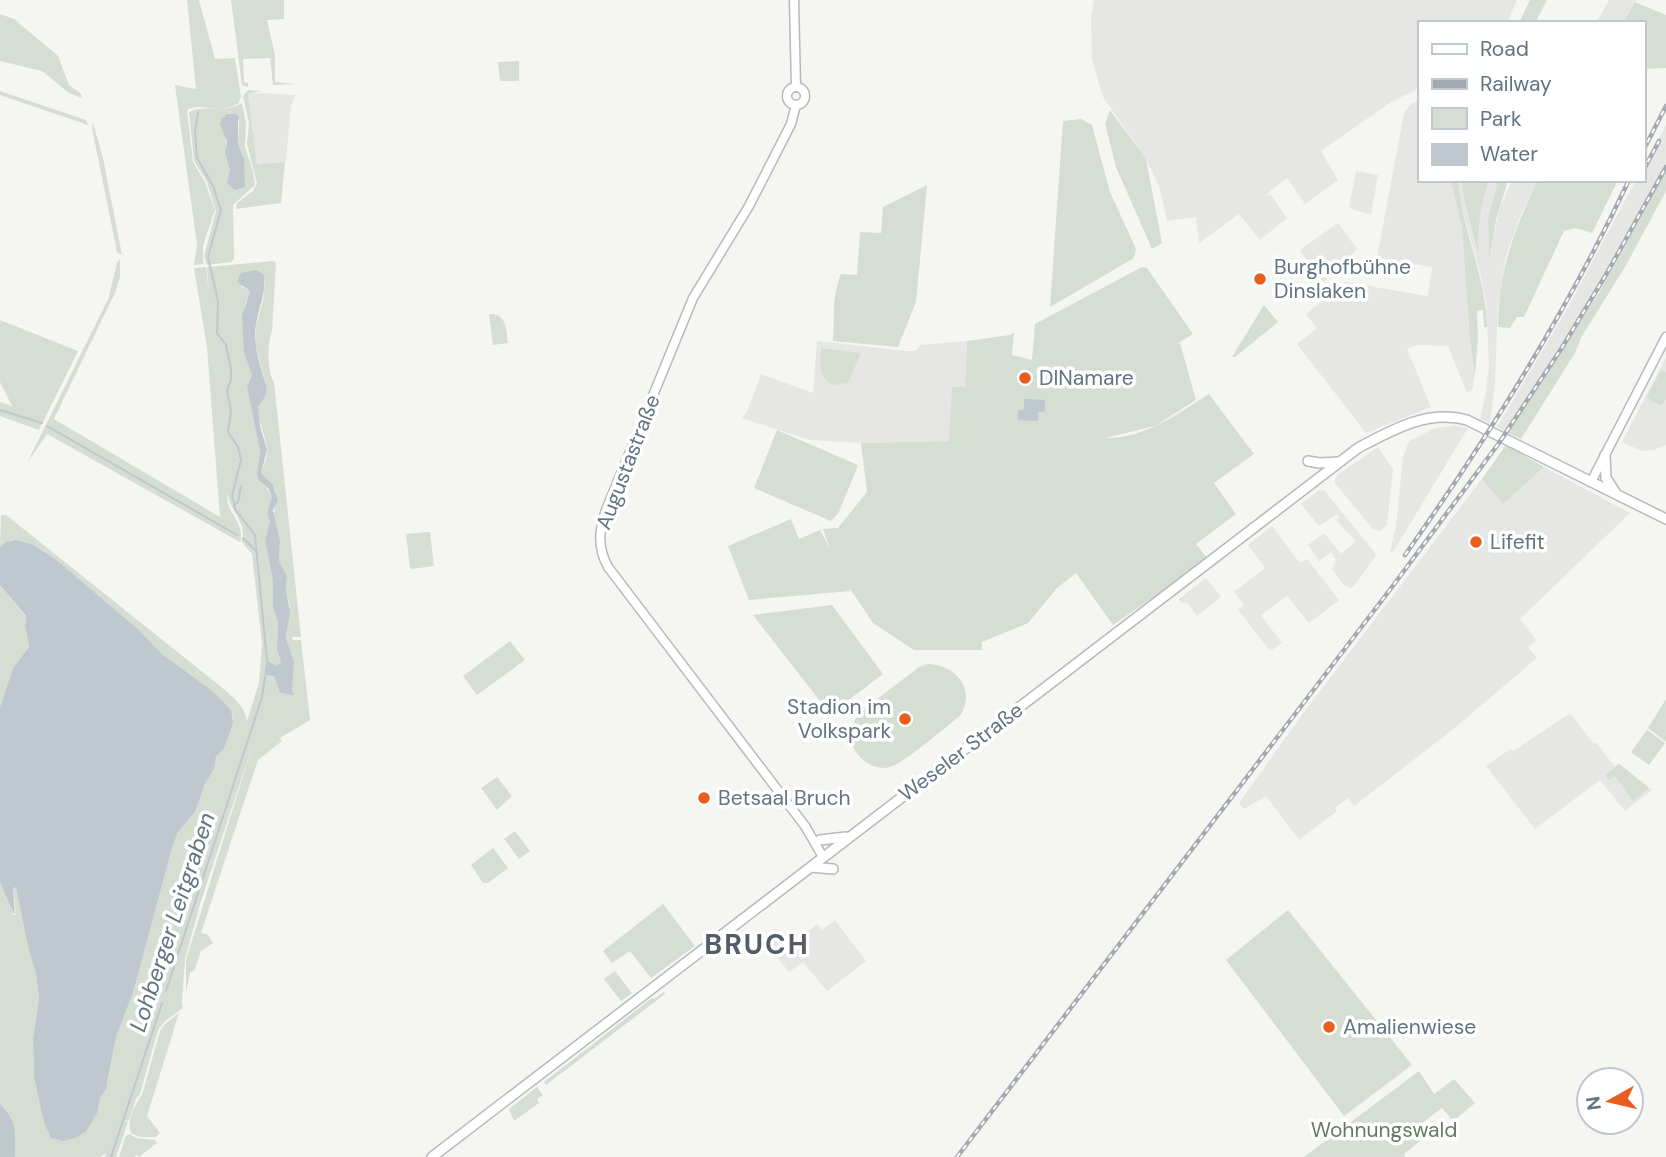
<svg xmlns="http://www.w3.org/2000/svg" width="1666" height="1157" viewBox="0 0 1666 1157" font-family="'DM Sans',sans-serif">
  <rect width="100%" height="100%" fill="#f5f6f2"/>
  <g fill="#e6e7e5">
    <polygon points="1094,0 1517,0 1507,23 1419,23 1419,88 1391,102 1321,151 1338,180 1305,204 1287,178 1264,196 1270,194 1287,218 1260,240 1239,214 1199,243 1196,217 1167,221 1159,186 1146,159 1103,97 1092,60 1091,17"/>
    <polygon points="1609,0 1636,0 1623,23 1596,23"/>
    <polygon points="261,93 296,95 291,106 286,162 257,164 248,94"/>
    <polygon points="1419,100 1419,180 1451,180 1462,229 1470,342 1475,374 1472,390 1467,393 1448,346 1418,345 1407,349 1431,407 1366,433 1297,344 1317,328 1306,314 1345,282 1428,296 1432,267 1377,258 1404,113 1411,104"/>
    <polygon points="1666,125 1666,171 1617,262 1565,347 1508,433 1497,427 1566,311 1636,180 1643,180 1643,168"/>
    <polygon points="1356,171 1378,175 1371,215 1349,208"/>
    <polygon points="1458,180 1462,180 1464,199 1478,251 1478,224 1484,193 1489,180 1498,180 1488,218 1489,254 1499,211 1512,180 1538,180 1521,214 1506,256 1498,305 1495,383 1490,424 1480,419 1486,391 1489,365 1486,303 1480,273 1459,196"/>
    <polygon points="1338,223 1357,249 1345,263 1323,282 1300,250"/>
    <polygon points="817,341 906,351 916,351 920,345 967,341 965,387 952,387 950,441 861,443 809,440 742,418 747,412 761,374 813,393"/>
    <polygon points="1666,357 1666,445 1654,450 1642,451 1622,442"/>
    <polygon points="1455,425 1468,428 1393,552 1390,552 1396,526 1403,457 1409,441 1433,429"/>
    <polygon points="1378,447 1393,469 1387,525 1380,531 1373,529 1334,482 1337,475"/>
    <polygon points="1544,467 1630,513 1520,619 1536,640 1528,647 1537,658 1451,731 1354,806 1348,798 1335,808 1337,811 1299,840 1266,796 1244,809 1239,803 1304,712 1482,479 1503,503"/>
    <polygon points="1324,490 1375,553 1376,556 1354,586 1350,588 1344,585 1334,572 1332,569 1336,560 1331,552 1319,561 1308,545 1324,533 1341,554 1356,541 1336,520 1339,518 1337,514 1319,526 1301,504 1318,491"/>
    <polygon points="1272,526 1300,563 1307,559 1339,600 1309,623 1287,596 1261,615 1282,643 1272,650 1268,648 1238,610 1244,605 1234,592 1265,568 1248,545"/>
    <polygon points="1206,578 1221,597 1197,616 1186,601 1182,604 1179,599"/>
    <polygon points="1570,713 1594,744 1597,743 1615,767 1619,764 1652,790 1625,811 1600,780 1535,829 1486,766 1510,749 1513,751"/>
    <polygon points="835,920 866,961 827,991 803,962 789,972 763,939 776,928 790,945 817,924 822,930"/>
  </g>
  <g fill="#d6ddd3" fill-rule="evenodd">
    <path d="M187 0H199L215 59 235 58 241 97 238 104C233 106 227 108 221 109 209 109 196 104 187 110L193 162 205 182 215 210 203 246V263L205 264 194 265 197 245 175 85 196 89Z"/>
    <polygon points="231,0 284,0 284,19 267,20 275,55 275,82 297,84 273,85 270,58 243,59 244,82 248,83 248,87 242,85"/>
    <polygon points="1530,0 1547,0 1535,23 1519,23"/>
    <polygon points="1635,2 1666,15 1666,68 1645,69 1643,73 1643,23 1623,23"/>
    <polygon points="0,14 14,19 58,56 69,85 81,94 82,98 69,93 42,71 0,61"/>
    <polygon points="519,61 519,81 500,81 498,62"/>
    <polygon points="248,90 261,91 248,94 257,164 285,162 281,203 236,209 237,203 253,191 257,183 247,144 249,123 243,96"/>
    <polygon points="0,91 86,120 88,125 0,95"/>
    <path d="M242 103 246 123 245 147 253 171 255 185 233 205 234 259 231 262 207 265 204 256 216 211 207 182 194 161 189 112C205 104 223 114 242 103ZM230 113 239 120 238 144 244 159 243 174 246 181 230 171 228 165 223 117Z"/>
    <polygon points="1110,110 1146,159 1162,243 1152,249 1116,167 1105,124"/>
    <polygon points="1081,119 1092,125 1110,192 1136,249 1134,258 1050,307 1063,121"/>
    <polygon points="93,123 103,158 122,255 117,252 92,128"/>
    <polygon points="1666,171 1666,191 1625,267 1582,336 1575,353 1521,439 1508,433 1599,293"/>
    <path d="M1451 180H1458C1462 230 1486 276 1487 327H1484L1483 310 1477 311 1478 339 1475 374 1470 342 1462 229Z"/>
    <path d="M1462 180H1489C1480 206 1477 229 1479 256L1464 199Z"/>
    <polygon points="1498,180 1508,180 1496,220 1489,259 1488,218"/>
    <path d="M1538 180H1618L1592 233 1576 228 1564 231 1524 317H1517L1510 328 1498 327C1498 274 1514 228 1538 180Z"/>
    <path d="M927 185 916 302 898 347 833 341C835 315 831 300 841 274L857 275 860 232 881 233 883 207Z"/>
    <path d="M120 259V277L115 293 54 419 220 517 207 347 194 268 206 267 209 294 207 267 274 261 276 263 272 331C267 343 267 371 274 382L301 637H292L293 640H301L310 720 280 738 282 741 258 760 201 933 207 934 213 943 201 951 195 969 190 973 186 993V960L252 747 201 901 185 959 182 1002 183 1008 165 1021 158 1030 140 1094 136 1099 129 1121 124 1120 128 1122 116 1157H105L106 1153 100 1157H15C15 1136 16 1120 0 1104V882L11 904 13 915H16L13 887 16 886 36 973 39 999 33 1038 34 1079 44 1123 51 1138 97 1113 100 1098 108 1080 116 1037 133 993 172 848 178 832 195 812 205 784 214 768 216 757 224 748 233 717 210 690 162 654 140 631 42 550 32 544 11 540 0 547 1 515H6L225 690C235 699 245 708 247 721L259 683 262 644 252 554 241 541C249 525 229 510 228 494 224 513 246 521 240 542L47 434 27 463 109 297 117 262ZM265 281 263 301 256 325 255 345 267 388C266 396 259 400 258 408 258 424 267 437 267 452 267 459 263 466 261 473L276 490 274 516 280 541 279 561 287 576 286 590 290 606 286 638 294 662 290 694 280 693 274 676 264 675 266 663 277 666 281 662 277 650 278 622 273 608V581L265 541 270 521 267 513 272 496 257 474 260 451 248 383 252 375 244 345 245 304 250 291 240 286Z"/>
    <path d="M1142 267 1147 268 1193 334 1175 345 1180 343 1196 400 1155 426 1105 438C1144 439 1177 414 1209 394L1254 454 1214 483 1236 514 1196 544 1208 559 1113 625 1076 573 1057 588 1028 623 982 642V650H914L873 623 849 587 850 591 749 600 728 546 791 519 799 539 820 530 830 549 823 529 838 528 867 492 861 443 949 441 952 387H965L967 341 1010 335 1014 332 1012 355 1032 360 1035 324Z"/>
    <polygon points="1264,305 1278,322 1235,357 1232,357"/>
    <path d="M489 314C507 313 506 329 508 343L493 345Z"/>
    <polygon points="0,320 78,351 39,430 0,416 0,402 12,406 0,382"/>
    <path d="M821 348 861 353 848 383 833 385C818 378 820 363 821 348Z"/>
    <polygon points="1661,370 1666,372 1666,399 1662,406 1646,398"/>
    <polygon points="777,430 858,465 839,512 831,521 754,488"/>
    <polygon points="1506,445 1544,467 1503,504 1482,479"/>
    <polygon points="430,532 434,566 412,569 410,568 406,534"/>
    <polygon points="0,585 26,617 25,626 29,647 13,668 0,707"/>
    <polygon points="832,605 883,674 830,714 753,615"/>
    <polygon points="510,641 525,660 477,695 463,676"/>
    <path d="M927 664C955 664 977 689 960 716 945 727 905 763 890 767 875 771 861 761 854 749 847 736 852 724 859 713L919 667Z"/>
    <polygon points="1666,699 1666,742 1648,728"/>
    <polygon points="1647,730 1665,743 1649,765 1631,752"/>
    <polygon points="1619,764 1649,788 1633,801 1615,776 1609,780 1605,775"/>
    <polygon points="497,777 512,796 497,810 481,788"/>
    <polygon points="515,831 530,851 519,859 504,839"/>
    <polygon points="493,848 508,868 488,883 483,883 471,865"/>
    <polygon points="663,904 695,946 651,978 630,951 612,963 603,951"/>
    <polygon points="1288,910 1412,1065 1344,1116 1226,960"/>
    <polygon points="615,971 632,993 621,1001 604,979"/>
    <polygon points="664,992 665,994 546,1085 544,1082 652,998 654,999"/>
    <path d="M179 1013 147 1116 160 1133 156 1137H140L131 1133C126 1122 135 1104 142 1095L160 1031 165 1024Z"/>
    <polygon points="1419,1071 1434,1094 1454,1079 1475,1103 1453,1121 1442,1108 1413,1130 1420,1141 1404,1154 1405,1157 1304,1157"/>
    <polygon points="537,1087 543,1095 537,1099 539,1103 514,1121 509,1109"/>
    <polygon points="129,1134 137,1138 155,1140 157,1143 139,1157 137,1155 134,1157 119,1157 125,1137"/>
  </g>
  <g fill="#bec8ce">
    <polygon points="227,114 236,114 238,116 238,144 244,159 245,187 235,190 227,183 230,171 225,152 227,142 220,124 221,119"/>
    <path d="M256 270 264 275C266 293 259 307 256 324 252 346 261 367 267 388L266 395 258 407 260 426 267 450 261 473 273 485 278 500 273 510 280 541 279 561 287 576 286 590 290 611 286 638 294 662 292 690 294 695 280 693 274 676 264 675 266 663 267 661 277 666 281 662 277 650 278 622 273 608V581L265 541 270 521 267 513 272 496 268 488 259 480 257 474 260 451 247 386 252 375 244 352 242 316 250 291 237 282 241 273Z"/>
    <polygon points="1024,399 1045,400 1045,412 1038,412 1038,421 1018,420 1018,410 1024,410"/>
    <polygon points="15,540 32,544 55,559 140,631 162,654 211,690 231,710 233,723 224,748 216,757 214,769 205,784 195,812 178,832 172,848 133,993 116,1037 106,1089 100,1098 97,1113 86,1131 78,1137 63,1141 51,1138 44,1123 34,1078 33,1038 39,999 36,973 29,950 16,887 13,888 15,916 0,882 0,707 13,668 29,647 25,626 26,616 0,585 0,547 6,542"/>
    <path d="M0 1104C18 1122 15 1133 15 1157H0Z"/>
  </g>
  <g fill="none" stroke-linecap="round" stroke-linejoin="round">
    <g stroke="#bec8ce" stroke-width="2">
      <polyline points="198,112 195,133 197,158 213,186 221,210 208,257 218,301 217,333 226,345 231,369 231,380 227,390 231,411 228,432 238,447 241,460 232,496 235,509 255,535 267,661"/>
      <polyline points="0,410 42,423"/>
      <polyline points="47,426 237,535"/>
      <polyline points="234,505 238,502 241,486"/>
      <polyline points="243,538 257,552"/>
      <polyline points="166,991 262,697 265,677"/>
      <polyline points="111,1157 162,1003"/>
    </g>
    <g stroke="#b5babf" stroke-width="11">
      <g id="secondary">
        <polyline points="794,0 796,87"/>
        <circle cx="796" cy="96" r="9"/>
        <path d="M796 105 791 124 749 206 693 298 606 510C599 530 597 547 608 567L805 826 823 857"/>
        <polyline points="1591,482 1666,337"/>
      </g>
    </g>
    <g stroke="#b6babe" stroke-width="12">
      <g id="primary">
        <polyline points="1605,455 1606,478 1615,492"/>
        <polyline points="1308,461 1319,463 1339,462"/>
        <polyline points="820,840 846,837"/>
        <polyline points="811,867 833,869"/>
        <path d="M432 1157 1358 448C1392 430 1428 409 1467 420L1666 519"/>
      </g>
    </g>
    <use href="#secondary" stroke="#fff" stroke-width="8"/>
    <use href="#primary" stroke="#fff" stroke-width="9"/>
    <g stroke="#a3a9af" stroke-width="4.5">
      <g id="rail">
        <polyline points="1643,151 1666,106"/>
        <polyline points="1643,171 1659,141"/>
        <path d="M1405 555C1489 436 1567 312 1629 180"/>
        <polyline points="957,1157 1392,587 1499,443 1563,346 1607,273 1666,167"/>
      </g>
    </g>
    <use href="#rail" stroke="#fff" stroke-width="2" stroke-dasharray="5" stroke-linecap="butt"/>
  </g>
  <g fill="#e95d1f" stroke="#fff" stroke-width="2.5">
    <circle cx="1260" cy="279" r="7"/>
    <circle cx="1025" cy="378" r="7"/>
    <circle cx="1476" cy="542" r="7"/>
    <circle cx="905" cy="719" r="7"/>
    <circle cx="704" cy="798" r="7"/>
    <circle cx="1329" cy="1027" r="7"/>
  </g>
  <g text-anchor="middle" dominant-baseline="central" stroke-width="7" stroke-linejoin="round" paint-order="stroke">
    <g font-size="21" fill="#637384" stroke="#fff" text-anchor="start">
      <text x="1274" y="267">Burghofbühne<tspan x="1274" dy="24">Dinslaken</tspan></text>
      <text x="1039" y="378">DINamare</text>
      <text x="1490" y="542">Lifefit</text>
      <text x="891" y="707" text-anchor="end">Stadion im<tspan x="891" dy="24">Volkspark</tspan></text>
      <text x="718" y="798">Betsaal Bruch</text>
      <text x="1343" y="1027">Amalienwiese</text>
    </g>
    <g font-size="21" fill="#637384" stroke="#fff">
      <text transform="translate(628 462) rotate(-69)">Augustastraße</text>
      <text transform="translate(961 752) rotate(-37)">Weseler Straße</text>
    </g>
    <g font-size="21" fill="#667b63" stroke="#fff">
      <text x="1384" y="1130">Wohnungswald</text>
    </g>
    <g font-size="23" font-style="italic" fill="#5f7581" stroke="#fff">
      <text transform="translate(172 922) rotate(-72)">Lohberger Leitgraben</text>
    </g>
    <g font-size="28" font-weight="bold" letter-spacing="2" fill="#525d69" stroke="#fff">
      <text x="757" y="944">BRUCH</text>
    </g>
  </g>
  <rect x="1418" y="21" width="228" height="161" fill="#ffffff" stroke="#c1c7ce" stroke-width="2"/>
  <rect x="1432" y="44" width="35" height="10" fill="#ffffff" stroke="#c1c7ce" stroke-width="2"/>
  <text x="1480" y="56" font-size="21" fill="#637384">Road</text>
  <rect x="1432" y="79" width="35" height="10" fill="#a3a9af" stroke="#c1c7ce" stroke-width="2"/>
  <text x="1480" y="91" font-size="21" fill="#637384">Railway</text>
  <rect x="1432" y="108" width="35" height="21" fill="#d6ddd3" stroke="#c1c7ce" stroke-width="2"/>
  <text x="1480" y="126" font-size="21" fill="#637384">Park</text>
  <rect x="1432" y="144" width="35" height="21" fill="#bec8ce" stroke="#c1c7ce" stroke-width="2"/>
  <text x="1480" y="161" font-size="21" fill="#637384">Water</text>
  <g transform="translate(1610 1101) rotate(262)"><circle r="33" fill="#ffffff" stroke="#c1c7ce" stroke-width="2"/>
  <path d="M0-5L12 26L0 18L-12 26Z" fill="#e95d1f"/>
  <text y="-10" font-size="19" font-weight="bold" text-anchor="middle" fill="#637384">N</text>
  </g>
</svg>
